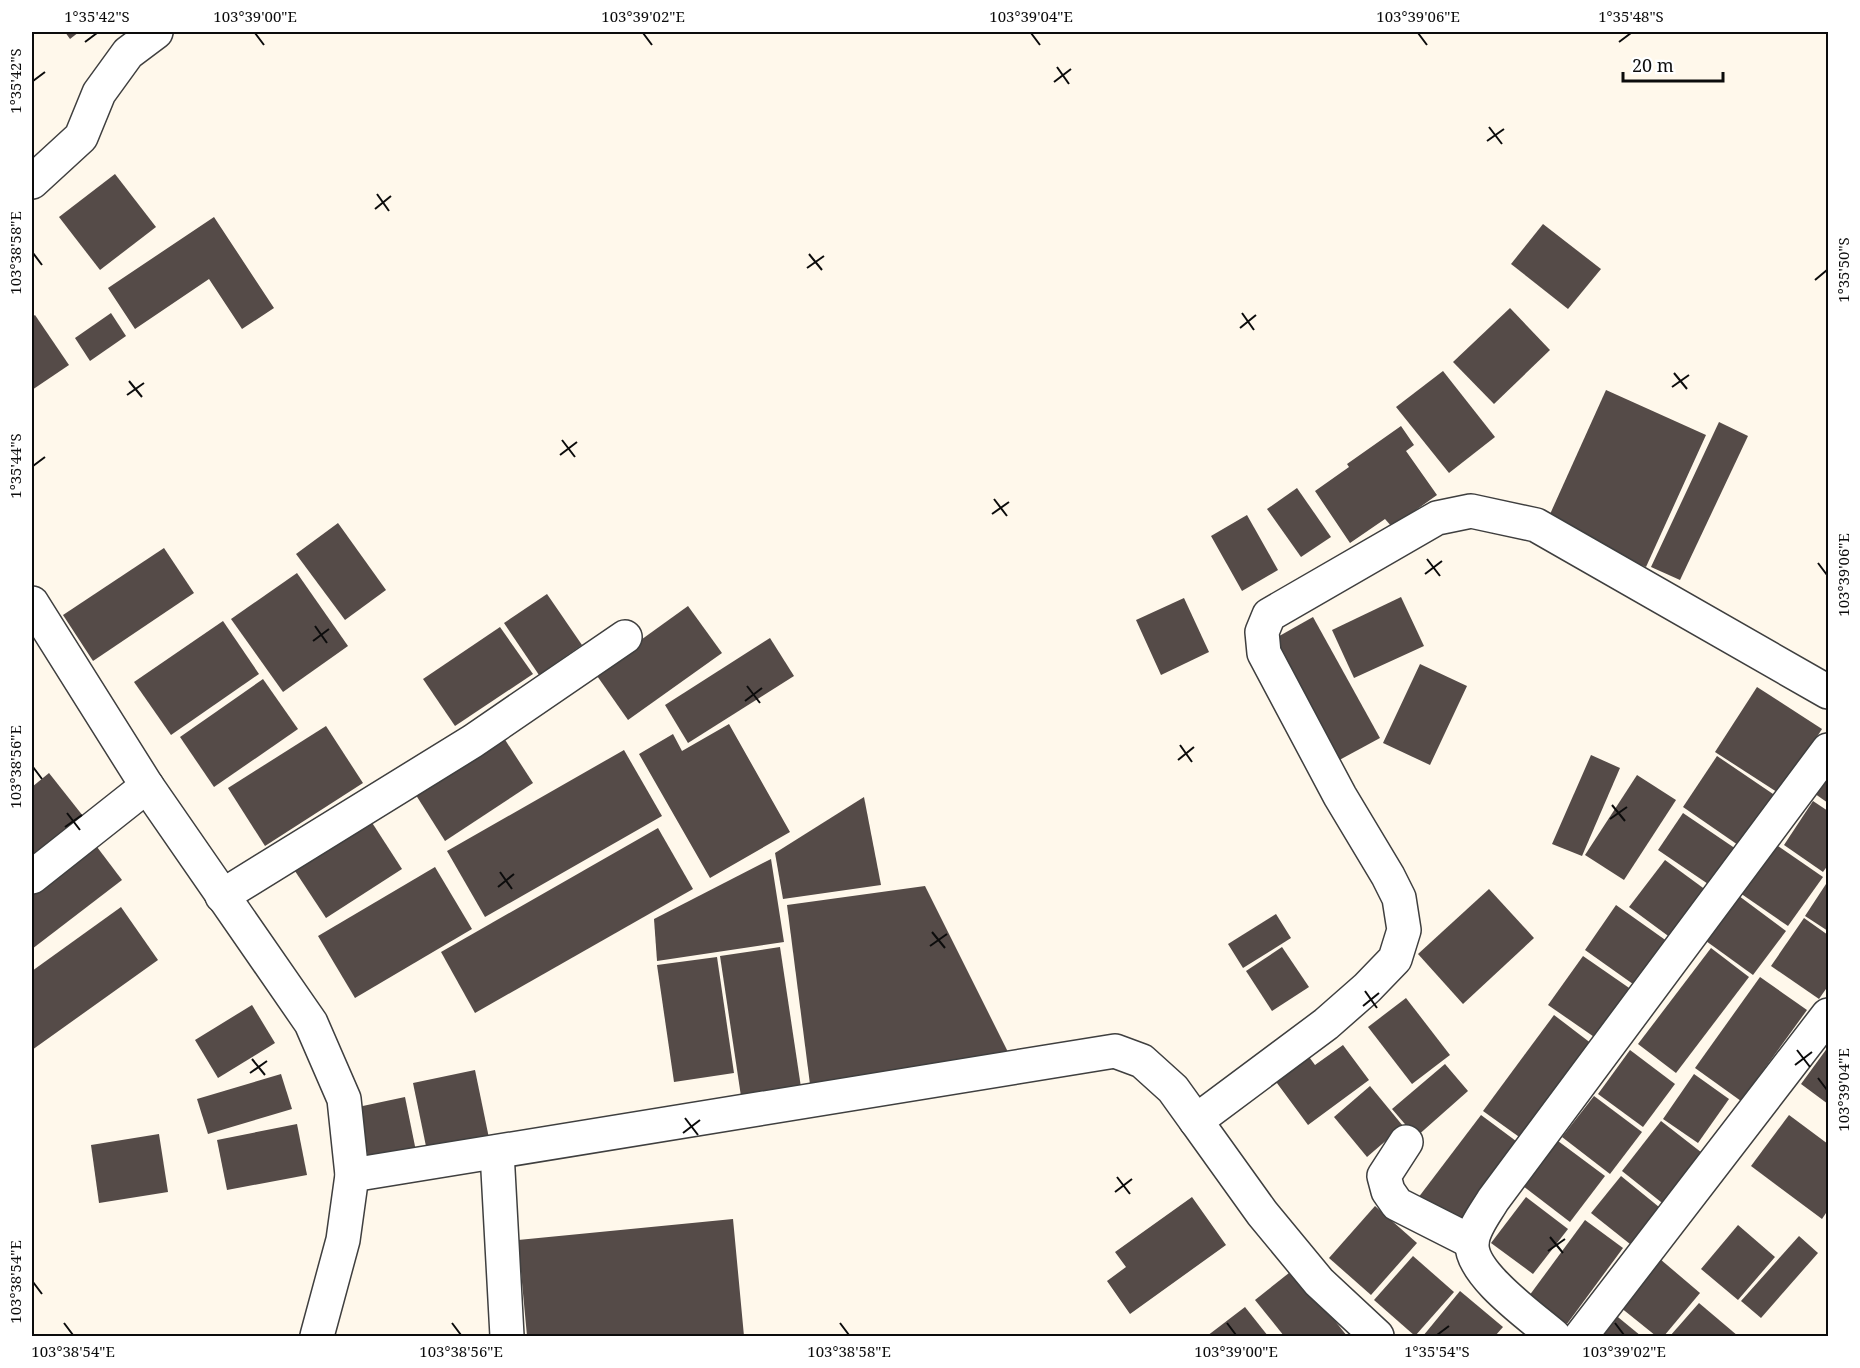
<svg xmlns="http://www.w3.org/2000/svg" width="1860" height="1368" viewBox="0 0 1860 1368" font-family="'Noto Serif',serif">
  <rect width="100%" height="100%" fill="#fff8eb"/>
  <g fill="#554b48">
    <polygon points="65,32 79,32 70,39"/>
    <polygon points="115,174 156,227 100,270 59,217"/>
    <polygon points="214,217 274,308 242,329 209,279 135,329 108,288"/>
    <polygon points="1543,224 1601,269 1568,309 1511,264"/>
    <polygon points="1510,308 1550,350 1494,404 1453,362"/>
    <polygon points="111,313 126,336 90,361 75,338"/>
    <polygon points="35,315 69,365 32,390 32,317"/>
    <polygon points="1443,371 1495,437 1449,473 1396,407"/>
    <polygon points="1606,390 1706,435 1646,567 1546,523"/>
    <polygon points="1719,422 1748,436 1680,580 1651,567"/>
    <polygon points="1401,426 1414,445 1406,451 1437,495 1392,527 1385,519 1350,543 1315,491 1349,467 1347,464"/>
    <polygon points="1297,488 1331,537 1301,557 1267,509"/>
    <polygon points="1247,515 1278,570 1242,591 1211,536"/>
    <polygon points="338,523 386,590 345,620 296,554"/>
    <polygon points="164,548 194,593 93,661 63,615"/>
    <polygon points="297,573 348,646 283,692 231,619"/>
    <polygon points="547,594 582,645 539,675 504,623"/>
    <polygon points="1401,597 1424,646 1354,678 1332,630"/>
    <polygon points="1184,598 1209,652 1161,675 1136,620"/>
    <polygon points="688,606 722,653 628,720 595,673"/>
    <polygon points="1313,617 1380,738 1332,764 1265,644"/>
    <polygon points="223,621 259,674 171,735 134,682"/>
    <polygon points="500,627 533,674 455,726 423,679"/>
    <polygon points="770,638 794,676 688,743 665,705"/>
    <polygon points="1420,664 1467,686 1430,765 1383,743"/>
    <polygon points="263,679 298,729 214,787 180,737"/>
    <polygon points="1757,687 1822,729 1780,794 1715,752"/>
    <polygon points="729,724 790,832 710,878 639,754 673,734 682,751"/>
    <polygon points="326,726 363,783 265,846 228,788"/>
    <polygon points="502,735 533,783 445,841 414,792"/>
    <polygon points="624,750 662,816 485,917 447,851"/>
    <polygon points="1591,755 1620,768 1582,856 1552,844"/>
    <polygon points="1717,756 1776,796 1741,847 1683,807"/>
    <polygon points="1828,764 1828,803 1811,791"/>
    <polygon points="49,773 83,816 32,868 32,787"/>
    <polygon points="1637,775 1676,800 1624,880 1585,855"/>
    <polygon points="864,797 881,885 783,899 775,853"/>
    <polygon points="1813,801 1828,811 1828,865 1823,872 1784,845"/>
    <polygon points="1683,813 1739,851 1714,888 1658,850"/>
    <polygon points="369,818 402,869 326,918 293,868"/>
    <polygon points="658,828 693,889 475,1013 441,952"/>
    <polygon points="91,839 122,880 32,949 32,884"/>
    <polygon points="1775,844 1823,877 1788,926 1740,893"/>
    <polygon points="771,859 784,942 657,961 654,919"/>
    <polygon points="1665,860 1710,893 1675,941 1629,907"/>
    <polygon points="435,867 472,929 355,998 318,936"/>
    <polygon points="1828,881 1828,931 1805,916"/>
    <polygon points="925,886 1012,1060 811,1092 787,905"/>
    <polygon points="1489,889 1534,938 1463,1004 1418,954"/>
    <polygon points="1739,896 1786,931 1753,975 1706,941"/>
    <polygon points="1616,905 1671,944 1640,989 1585,950"/>
    <polygon points="121,907 158,960 32,1050 32,971"/>
    <polygon points="1276,914 1291,938 1243,968 1228,944"/>
    <polygon points="1804,918 1828,935 1828,986 1819,999 1771,966"/>
    <polygon points="780,947 802,1094 742,1103 720,956"/>
    <polygon points="1282,947 1309,987 1272,1011 1246,971"/>
    <polygon points="1711,948 1749,977 1676,1073 1638,1044"/>
    <polygon points="1583,956 1635,992 1600,1041 1548,1005"/>
    <polygon points="717,957 734,1073 674,1082 657,965"/>
    <polygon points="1760,977 1807,1010 1741,1101 1695,1068"/>
    <polygon points="1406,998 1450,1055 1412,1084 1368,1027"/>
    <polygon points="252,1005 275,1043 218,1078 195,1040"/>
    <polygon points="1554,1015 1592,1044 1522,1139 1483,1111"/>
    <polygon points="1343,1045 1369,1080 1308,1125 1271,1075 1304,1050 1315,1065"/>
    <polygon points="1828,1047 1828,1104 1801,1084"/>
    <polygon points="1630,1050 1675,1084 1643,1127 1598,1094"/>
    <polygon points="1445,1064 1468,1091 1416,1137 1392,1109"/>
    <polygon points="475,1070 490,1143 428,1156 413,1083"/>
    <polygon points="281,1074 292,1109 208,1134 197,1099"/>
    <polygon points="1694,1074 1729,1099 1698,1143 1663,1119"/>
    <polygon points="1370,1086 1403,1126 1367,1157 1334,1117"/>
    <polygon points="1594,1096 1642,1132 1610,1174 1562,1137"/>
    <polygon points="405,1097 417,1156 370,1166 358,1107"/>
    <polygon points="1481,1115 1520,1144 1456,1227 1418,1198"/>
    <polygon points="1789,1115 1828,1144 1828,1210 1822,1219 1751,1166"/>
    <polygon points="1661,1121 1706,1156 1666,1206 1622,1171"/>
    <polygon points="297,1124 307,1175 227,1190 217,1140"/>
    <polygon points="159,1134 168,1192 99,1203 91,1145"/>
    <polygon points="1558,1141 1605,1176 1570,1222 1523,1186"/>
    <polygon points="1621,1176 1659,1207 1630,1244 1591,1213"/>
    <polygon points="1192,1197 1226,1245 1130,1314 1107,1281 1126,1267 1115,1252"/>
    <polygon points="1526,1197 1568,1229 1533,1274 1491,1243"/>
    <polygon points="1375,1206 1417,1243 1371,1295 1329,1258"/>
    <polygon points="733,1219 744,1336 527,1336 518,1240"/>
    <polygon points="1585,1220 1623,1248 1567,1324 1529,1296"/>
    <polygon points="1738,1225 1775,1257 1738,1300 1701,1269"/>
    <polygon points="1799,1236 1818,1253 1761,1318 1741,1301"/>
    <polygon points="1413,1256 1454,1292 1415,1336 1374,1300"/>
    <polygon points="1660,1259 1700,1293 1664,1336 1656,1336 1620,1307"/>
    <polygon points="1294,1269 1347,1336 1284,1336 1255,1300"/>
    <polygon points="1460,1291 1503,1327 1495,1336 1423,1336"/>
    <polygon points="1699,1303 1738,1336 1670,1336"/>
    <polygon points="1245,1307 1268,1336 1207,1336"/>
    <polygon points="1613,1313 1641,1336 1594,1336"/>
  </g>
  <g fill="none" stroke-linecap="round" stroke-linejoin="round">
    <g stroke="#3f3f3f" stroke-width="36">
      <g id="minor">
        <polyline points="32,182 81,137 99,93 128,53 156,32"/>
        <polyline points="32,603 147,786 311,1023 344,1099 352,1175 343,1240 317,1336"/>
        <polyline points="32,877 147,786"/>
        <polyline points="222,896 473,741 625,637"/>
        <polyline points="1406,1142 1384,1176 1388,1191 1397,1204 1472,1242"/>
        <polyline points="497,1152 507,1336"/>
        <polyline points="352,1175 1115,1051 1142,1061 1173,1089 1196,1121"/>
        <polyline points="1377,1336 1319,1282 1262,1213 1196,1121 1326,1024 1367,988 1395,959 1404,930 1399,898 1388,876 1340,796 1264,653 1262,632 1269,615 1437,518 1471,511 1536,525 1828,692"/>
        <path d="M1554 1336C1532 1317 1470 1274 1472 1243 1473 1228 1486 1212 1493 1200L1828 750"/>
        <polyline points="1581,1336 1828,1015"/>
      </g>
    </g>
    <use href="#minor" stroke="#fff" stroke-width="33"/>
  </g>
  <path fill="none" stroke="#0c0c0c" stroke-width="2" d="M255 33 264 45M643 33 652 45M1031 33 1040 45M1418 33 1427 45M85 42 97 33M1619 42 1631 33M1057 67 1069 84M33 81 45 72M1054 82 1071 69M1489 127 1502 144M1487 141 1504 129M377 194 389 211M375 209 391 196M33 253 42 265M809 254 822 270M807 268 824 256M1815 280 1827 270M1242 313 1254 330M1240 328 1256 315M1674 373 1687 389M129 381 142 397M1672 387 1689 375M127 395 144 383M562 440 575 457M560 455 577 442M33 466 45 457M994 499 1007 516M992 514 1009 502M1427 559 1440 576M1818 563 1827 575M1425 574 1442 561M315 626 327 643M313 641 329 629M747 686 760 703M745 701 762 688M1180 745 1192 762M1178 760 1194 747M33 767 42 779M1612 805 1625 821M67 813 80 830M1610 819 1627 807M65 827 82 815M500 872 512 889M498 887 514 874M932 932 945 948M930 946 947 934M1365 991 1377 1008M1363 1006 1379 993M1797 1050 1810 1067M252 1059 265 1075M1795 1065 1812 1052M250 1073 267 1061M1818 1078 1827 1090M685 1118 698 1135M683 1133 700 1120M1117 1177 1130 1194M1115 1192 1132 1179M1550 1237 1563 1253M1548 1251 1565 1239M33 1282 42 1294M64 1323 73 1335M452 1323 461 1335M840 1323 849 1335M1227 1323 1236 1335M1615 1323 1624 1335M1437 1335 1449 1326"/>
  <rect width="1860" height="1368" fill="none" stroke="#ffffff" stroke-width="66"/>
  <path d="M1623 72v9h100v-9" fill="none" stroke="#0c0c0c" stroke-width="3"/>
  <text x="1632" y="72" font-size="18" fill="#0c0c0c" stroke="#ffffff" stroke-width="4.5" paint-order="stroke">20 m</text>
  <rect x="33" y="33" width="1794" height="1302" fill="none" stroke="#0c0c0c" stroke-width="2"/>
  <g font-size="15" text-anchor="middle" fill="#0c0c0c">
    <text x="97" y="22">1°35'42"S</text>
    <text x="255" y="22">103°39'00"E</text>
    <text x="643" y="22">103°39'02"E</text>
    <text x="1031" y="22">103°39'04"E</text>
    <text x="1418" y="22">103°39'06"E</text>
    <text x="1631" y="22">1°35'48"S</text>
    <text transform="translate(16 81) rotate(-90)" y="5">1°35'42"S</text>
    <text transform="translate(16 253) rotate(-90)" y="5">103°38'58"E</text>
    <text transform="translate(1844 270) rotate(-90)" y="5">1°35'50"S</text>
    <text transform="translate(16 466) rotate(-90)" y="5">1°35'44"S</text>
    <text transform="translate(1844 575) rotate(-90)" y="5">103°39'06"E</text>
    <text transform="translate(16 767) rotate(-90)" y="5">103°38'56"E</text>
    <text transform="translate(1844 1090) rotate(-90)" y="5">103°39'04"E</text>
    <text transform="translate(16 1282) rotate(-90)" y="5">103°38'54"E</text>
    <text x="73" y="1357">103°38'54"E</text>
    <text x="461" y="1357">103°38'56"E</text>
    <text x="849" y="1357">103°38'58"E</text>
    <text x="1236" y="1357">103°39'00"E</text>
    <text x="1437" y="1357">1°35'54"S</text>
    <text x="1624" y="1357">103°39'02"E</text>
  </g>
</svg>
